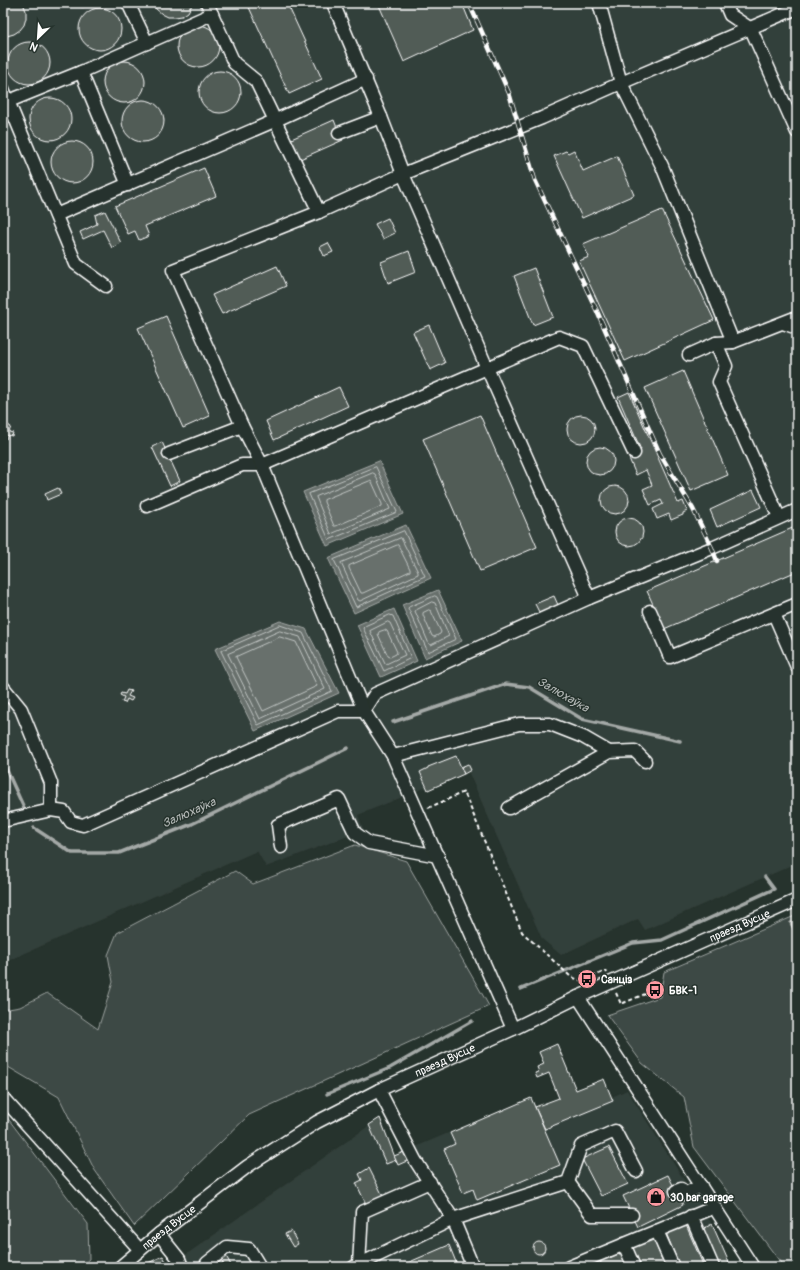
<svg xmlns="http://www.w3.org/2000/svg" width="800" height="1270" viewBox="0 0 800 1270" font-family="Pangolin,sans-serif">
  <rect width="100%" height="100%" fill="#26332d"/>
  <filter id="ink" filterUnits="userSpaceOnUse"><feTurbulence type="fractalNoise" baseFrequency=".025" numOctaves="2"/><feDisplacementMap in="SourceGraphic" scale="8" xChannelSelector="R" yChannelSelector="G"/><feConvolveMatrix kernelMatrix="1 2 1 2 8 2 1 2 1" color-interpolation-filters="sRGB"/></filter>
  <g filter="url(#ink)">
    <g fill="#333f3a">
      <polygon points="3,3 797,3 797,863 645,930 638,919 561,955 542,939 468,771 428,790 427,787 358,815 364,830 266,867 257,851 3,963"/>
      <polygon points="557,1044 576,1090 604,1079 612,1097 627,1090 712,1224 731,1267 189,1267 184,1256 380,1118 394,1156 531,1098 536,1107 558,1098 549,1074 537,1078 535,1073 539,1072 544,1064 539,1052"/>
    </g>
    <g fill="#3e4944" stroke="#9ea4a2">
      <polygon points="355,845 406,861 489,1006 249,1115 134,1226 94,1169 59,1097 3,1064 3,1010 20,1007 47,993 98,1029 113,982 108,955 117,933 235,871 253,884"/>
      <polygon points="797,915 797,1267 784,1267 694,1147 684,1097 642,1063 607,1015 660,997 664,972"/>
      <polygon points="3,1112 88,1224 89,1259 80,1267 3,1267"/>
    </g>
    <g fill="#67706c" stroke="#a4a9a7">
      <polygon points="379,461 403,514 327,546 303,492"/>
      <polygon points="406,525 431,578 354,613 328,558"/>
      <polygon points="438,590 462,641 425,658 402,605"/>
      <polygon points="394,609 417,661 381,677 357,625"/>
      <polygon points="280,621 306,629 339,693 255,731 215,649"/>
    </g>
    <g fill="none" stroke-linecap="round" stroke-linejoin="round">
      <g stroke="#c2c6c4" stroke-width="1">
        <polygon points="376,467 397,512 329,540 309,494"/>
        <polygon points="373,473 375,474 390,509 331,534 316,497"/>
        <polygon points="370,481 372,482 382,504 382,506 336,526 334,526 324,502 324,500"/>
        <polygon points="404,531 425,576 356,607 334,560"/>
        <polygon points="401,538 418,572 418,574 360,601 358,600 341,563"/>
        <polygon points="398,545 410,569 410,571 363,593 361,593 349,568 349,566"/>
        <polygon points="435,596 437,597 456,639 428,652 408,608 409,607"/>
        <polygon points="432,602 435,603 449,636 431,645 429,644 415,611"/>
        <polygon points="429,610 431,611 441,632 440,634 434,637 432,636 423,615 423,613"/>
        <polygon points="390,615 393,616 411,658 384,671 363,628 365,626"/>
        <polygon points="388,622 390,623 405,655 386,664 385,663 370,631"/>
        <polygon points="280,625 303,633 332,691 258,725 221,651"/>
        <polygon points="385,630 387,631 397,652 396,654 390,657 388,656 378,634 379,632"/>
        <polygon points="280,631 300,637 325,689 260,719 228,654"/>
        <polygon points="280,637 296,642 317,686 263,711 236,657"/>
      </g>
      <g stroke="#a4a9a7" stroke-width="3.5">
        <polyline points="393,722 506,684 529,687 582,719 680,741"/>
        <polyline points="3,762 24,808"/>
        <polyline points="34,828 72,853 119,853 192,824 348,748"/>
        <polyline points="791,923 797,934"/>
        <polyline points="521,989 633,943 662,940 774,889 765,877"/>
        <polyline points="327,1094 390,1068 472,1021"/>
      </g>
    </g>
    <g fill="#515c57" stroke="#fff">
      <polygon points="3,3 23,3 26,11 26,18 24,25 20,30 14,34 7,36 3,36"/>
      <polygon points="69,3 93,3 83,7 76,6"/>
      <polygon points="153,3 193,3 188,12 182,16 175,17 168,17 162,14 156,9"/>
      <polygon points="247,3 287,3 322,79 289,94"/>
      <polygon points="378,3 462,3 473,30 404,62"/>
      <circle cx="100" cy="29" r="21"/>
      <circle cx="198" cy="46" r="21"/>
      <circle cx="29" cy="63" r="21"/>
      <circle cx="124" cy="82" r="21"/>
      <circle cx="220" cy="92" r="21"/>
      <circle cx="50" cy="119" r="21"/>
      <circle cx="143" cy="121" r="21"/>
      <polygon points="334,120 339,133 343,140 298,160 289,140"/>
      <circle cx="72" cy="162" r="21"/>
      <polygon points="574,150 583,171 617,156 634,195 582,218 554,156 566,151 568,153"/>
      <polygon points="204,168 216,196 145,226 149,236 139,240 135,231 128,234 115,206"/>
      <polygon points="662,210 714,320 625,361 579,261 589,257 583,244"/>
      <polygon points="105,211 121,243 112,248 103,230 83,239 80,232 97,224 95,215"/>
      <polygon points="388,218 395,233 383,239 375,224"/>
      <polygon points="328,243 333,252 324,256 320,247"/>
      <polygon points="409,251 416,272 388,283 381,262"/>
      <polygon points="277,266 286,286 222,314 212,295"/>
      <polygon points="534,268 553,317 533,325 514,276"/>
      <polygon points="166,316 210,416 183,428 138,328"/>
      <polygon points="429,325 445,363 430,370 413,332"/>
      <polygon points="683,371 728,475 691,491 645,388"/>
      <polygon points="339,387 348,406 274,440 266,421"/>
      <polygon points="629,392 678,503 683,501 687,511 683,513 683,515 671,520 669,514 657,519 653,509 663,504 661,500 650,505 643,489 652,485 646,470 636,475 628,456 641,450 618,397"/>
      <polygon points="480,415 537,547 480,571 423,439"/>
      <circle cx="581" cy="429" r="14"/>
      <polygon points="8,425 11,427 9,432 13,433 12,436 8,435 6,439 3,438 5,433 3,432 3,429 6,430"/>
      <polygon points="162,442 180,481 170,486 152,447"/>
      <circle cx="600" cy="461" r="14"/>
      <circle cx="615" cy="500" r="14"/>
      <polygon points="58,488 61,494 47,500 45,494"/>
      <polygon points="753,490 761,507 717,527 710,510"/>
      <circle cx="629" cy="532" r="14"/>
      <polygon points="797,526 797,571 664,629 647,591"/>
      <polygon points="554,596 558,605 540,614 535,604"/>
      <polygon points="127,690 131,691 128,696 133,698 131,701 127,699 125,703 122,702 124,697 120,695 121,693 125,694"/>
      <polygon points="456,756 464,774 428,790 420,772 428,768 428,767"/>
      <polygon points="468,764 471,770 464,774 461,767"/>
      <polygon points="557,1044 576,1090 604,1079 613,1101 545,1129 535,1107 559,1098 549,1073 537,1078 535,1073 539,1072 537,1067 544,1064 539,1052"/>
      <polygon points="531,1098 560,1165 477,1200 473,1189 463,1193 444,1149 455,1144 450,1133"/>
      <polygon points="380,1118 396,1160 386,1164 369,1125"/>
      <polygon points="609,1147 628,1184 601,1196 582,1159"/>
      <polygon points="404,1152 407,1161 398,1165 394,1156"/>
      <polygon points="369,1168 384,1198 367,1206 356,1183 362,1180 359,1174"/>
      <polygon points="668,1175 683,1205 638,1227 623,1196"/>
      <polygon points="712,1224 731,1267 718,1267 701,1230"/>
      <polygon points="686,1225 704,1267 680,1267 666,1233"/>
      <polygon points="291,1231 298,1244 293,1247 285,1234"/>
      <polygon points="653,1238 665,1267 641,1267 632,1246"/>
      <circle cx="539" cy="1248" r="6"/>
      <polygon points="449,1245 458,1267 398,1267"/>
      <polygon points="620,1250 627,1267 603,1267 599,1259"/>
      <polygon points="163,1256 169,1267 147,1267 146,1264"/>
      <polygon points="226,1256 232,1267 225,1267 221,1259"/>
    </g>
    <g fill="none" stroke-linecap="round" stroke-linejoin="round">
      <g stroke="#fff" stroke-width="15">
        <g id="minor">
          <polyline points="128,3 147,43"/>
          <polyline points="207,3 234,63 256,81 319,212"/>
          <polyline points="333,3 381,117 403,174 487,368 589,598"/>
          <polyline points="599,3 621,83 662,166 733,342"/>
          <polyline points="725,3 730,15 751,29 797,132"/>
          <polyline points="81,72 128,185"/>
          <polyline points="3,89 76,264 106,286"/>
          <polyline points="9,101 81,72 212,14"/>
          <polyline points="339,133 381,117"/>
          <polyline points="56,215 274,121 366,79"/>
          <polyline points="783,323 797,328"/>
          <polyline points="716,343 726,366 719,382 779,517"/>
          <polyline points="689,355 716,343 733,342 797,317"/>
          <polyline points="169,454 242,426"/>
          <polyline points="147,506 242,465 262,465 559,337 583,346 634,453"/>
          <polyline points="650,611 670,657 797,604"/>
          <polyline points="774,614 797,667"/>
          <polyline points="3,687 21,709 51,783 51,810"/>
          <polyline points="393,756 519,724 550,724 583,737 609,752"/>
          <polyline points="509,808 609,752 635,751 645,761"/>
          <polyline points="3,821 51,810 64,812 71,822 83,825 338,711 364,711 375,694 589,598 712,548 797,510"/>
          <polyline points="281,847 278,825 339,799 355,833 369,843 438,856"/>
          <polyline points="578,997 753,1267"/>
          <polyline points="513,1029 393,756 364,711 262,465 242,426 173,270 319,212 403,174 542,118 621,83 797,8"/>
          <polyline points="379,1090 415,1160 453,1219 473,1267"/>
          <polyline points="3,1098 140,1250"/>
          <polyline points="568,1182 592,1215 632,1215"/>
          <polyline points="676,1191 681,1189 684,1194 701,1186"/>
          <polyline points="691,1216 713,1267"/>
          <polyline points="657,1231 673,1267"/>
          <polyline points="159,1234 179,1259 182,1267"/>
          <polyline points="624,1244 634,1267"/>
          <polyline points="359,1265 362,1212 430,1182"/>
          <path id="s1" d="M120 1267 159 1234 248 1166 317 1122 379 1090 513 1029 578 997 797 900"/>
          <polyline points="208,1267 207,1263 227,1247 249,1249 260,1267"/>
          <polyline points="354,1267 453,1219 568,1182 581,1146 615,1131 636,1171"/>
          <polyline points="569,1267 715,1207"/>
        </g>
      </g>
      <g stroke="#fff" stroke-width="2" stroke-dasharray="4 3" stroke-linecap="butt">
        <polyline points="428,808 464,792 522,932 571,977 582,981 606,971 607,973"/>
        <polyline points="616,993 621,1004 655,990 650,978"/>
      </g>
      <use href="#minor" stroke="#26332d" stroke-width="12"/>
      <g stroke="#fff" stroke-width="4.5">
        <polyline id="rail" points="469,3 509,93 535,180 596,309 660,454 693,509 712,548 717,561"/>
      </g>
      <use href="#rail" stroke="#26332d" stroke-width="3" stroke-dasharray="9" stroke-linecap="butt"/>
    </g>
  </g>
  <defs>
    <g id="bus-disc" transform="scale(1)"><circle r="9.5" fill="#ff9aa2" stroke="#26332d"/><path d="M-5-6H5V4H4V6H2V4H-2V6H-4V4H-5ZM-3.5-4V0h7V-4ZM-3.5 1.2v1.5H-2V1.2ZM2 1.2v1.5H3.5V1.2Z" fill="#111"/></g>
    <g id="shop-disc" transform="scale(1)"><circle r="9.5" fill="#ff9aa2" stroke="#26332d"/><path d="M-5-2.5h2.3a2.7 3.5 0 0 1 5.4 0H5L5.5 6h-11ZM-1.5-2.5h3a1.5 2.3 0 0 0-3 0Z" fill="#111"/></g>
  </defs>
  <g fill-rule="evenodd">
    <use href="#bus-disc" x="587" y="979"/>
    <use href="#bus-disc" x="655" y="990"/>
    <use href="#shop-disc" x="656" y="1197"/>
  </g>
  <g text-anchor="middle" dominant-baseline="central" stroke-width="3" stroke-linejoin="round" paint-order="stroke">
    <g font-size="11" fill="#fff" stroke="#26332d">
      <text stroke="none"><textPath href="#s1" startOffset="711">праезд Вусце</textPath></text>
      <text stroke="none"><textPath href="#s1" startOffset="387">праезд Вусце</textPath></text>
      <text stroke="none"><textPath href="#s1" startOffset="63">праезд Вусце</textPath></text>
    </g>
    <g font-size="11" font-weight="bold" fill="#fff" stroke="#26332d" text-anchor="start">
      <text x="601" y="979">Санціз</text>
      <text x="669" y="990">БВК-1</text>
      <text x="670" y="1197">30 bar garage</text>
    </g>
    <g font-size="12" font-style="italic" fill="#b3b8b6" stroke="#26332d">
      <text transform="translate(563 695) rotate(30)">Залюхаўка</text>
      <text transform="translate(189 813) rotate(-24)">Залюхаўка</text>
    </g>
  </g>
  <rect width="800" height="1270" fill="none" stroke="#26332d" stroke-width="16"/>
  <rect x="8" y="8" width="784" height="1254" fill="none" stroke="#fff" stroke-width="1.5" filter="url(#ink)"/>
  <g transform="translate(38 38) rotate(205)" stroke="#26332d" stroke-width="3" paint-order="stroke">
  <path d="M0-3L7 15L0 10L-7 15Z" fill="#ffffff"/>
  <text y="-6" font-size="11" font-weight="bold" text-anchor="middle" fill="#ffffff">N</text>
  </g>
</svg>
